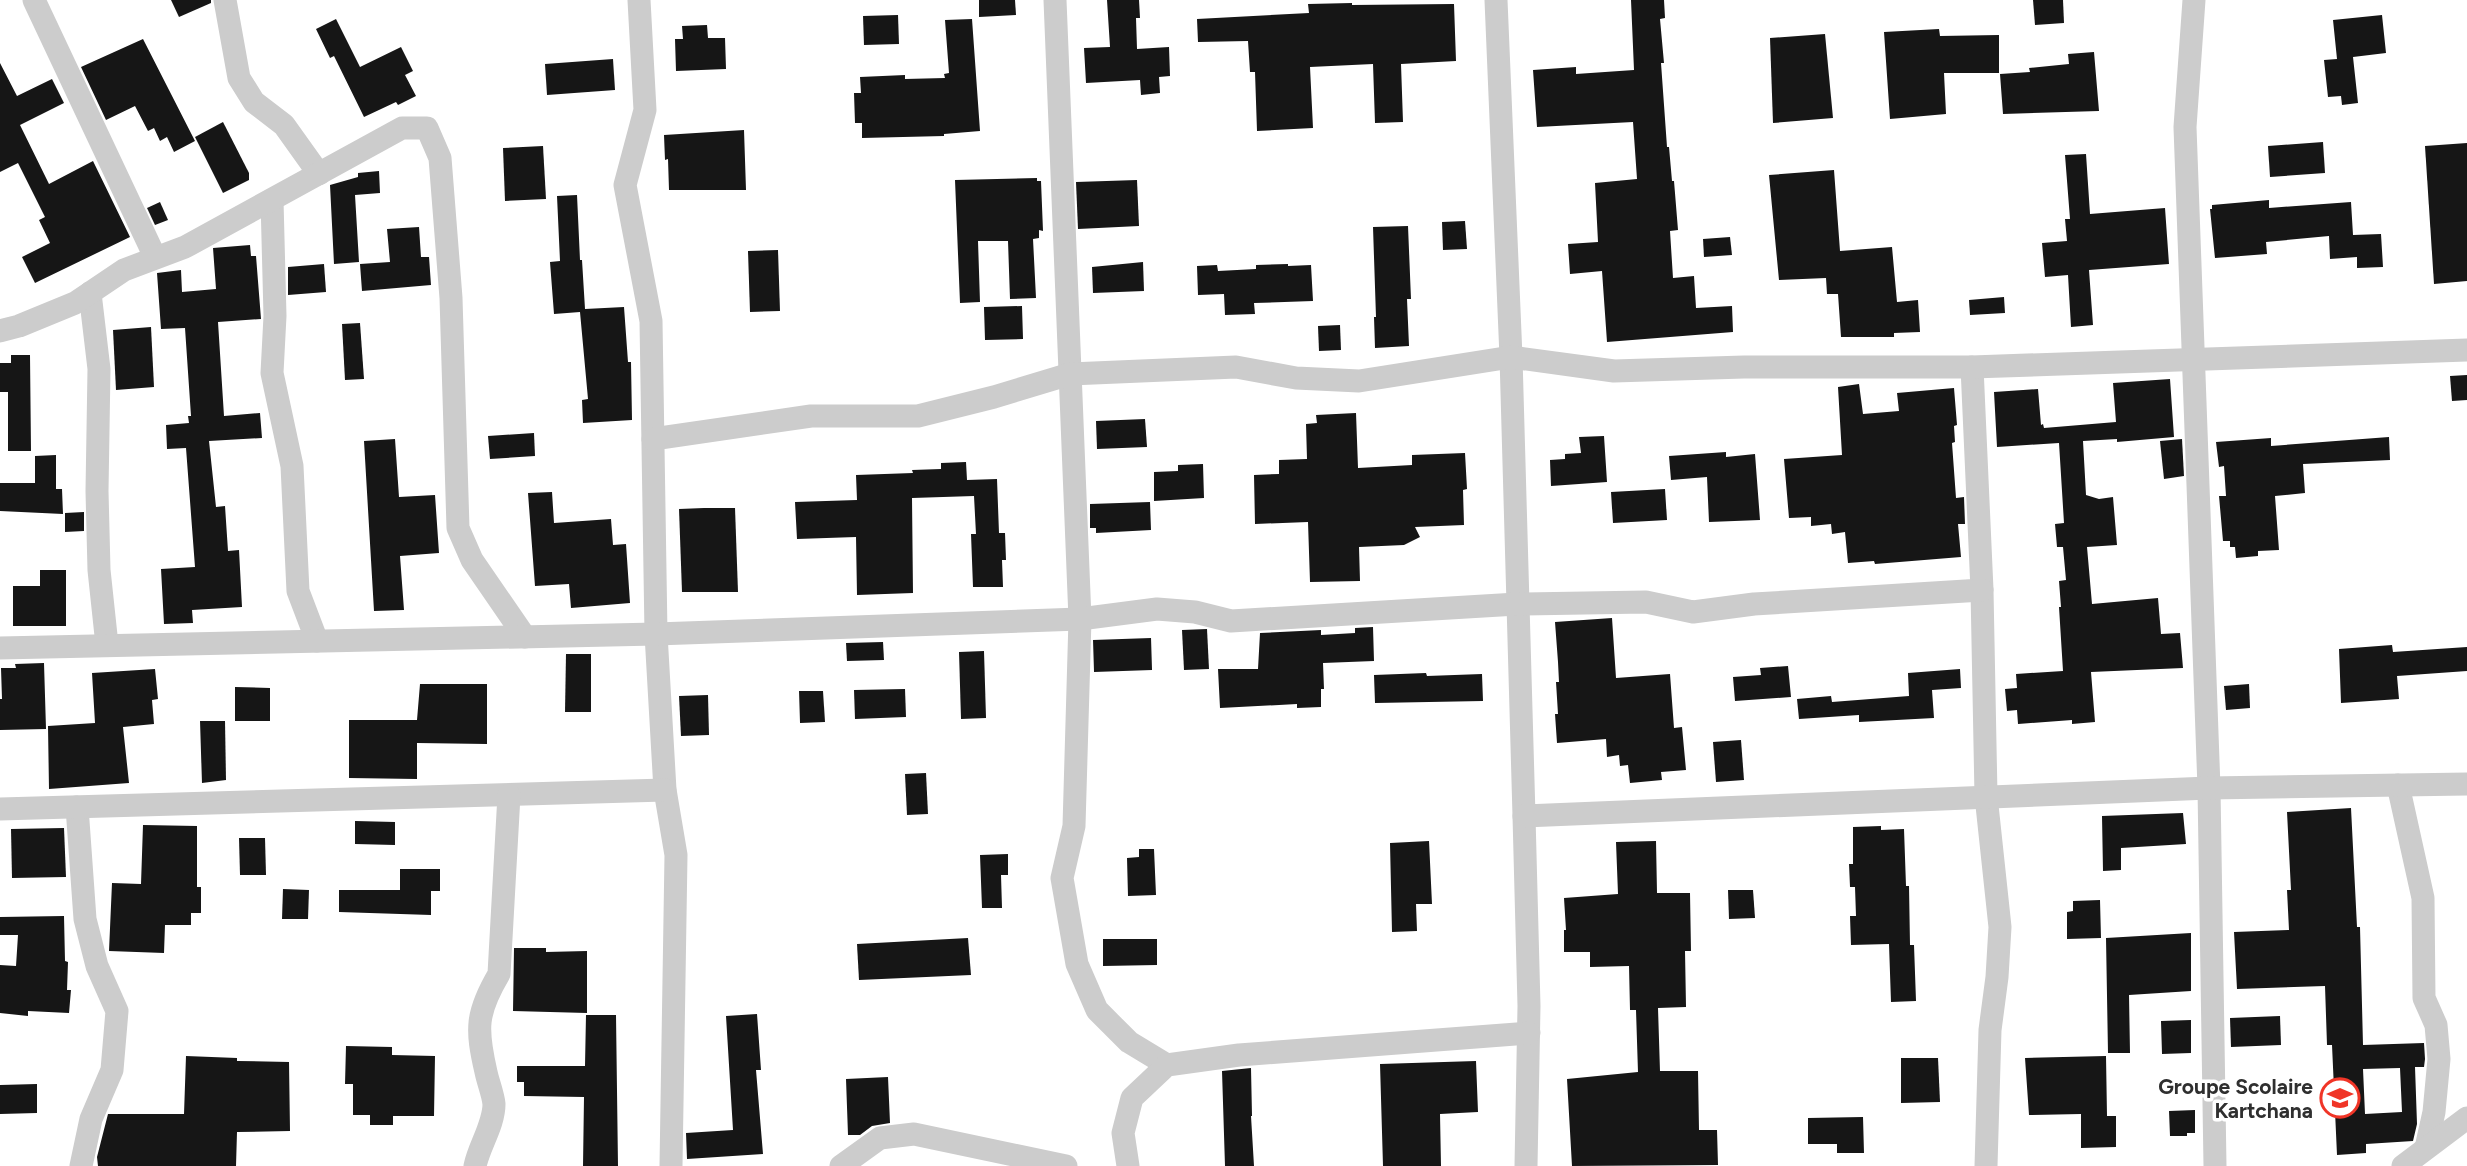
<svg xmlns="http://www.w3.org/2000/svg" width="2467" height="1166" viewBox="0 0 2467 1166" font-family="Figtree,sans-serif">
  <rect width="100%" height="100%" fill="#fff"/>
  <g fill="#161616" fill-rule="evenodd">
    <polygon points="171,0 211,0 211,3 179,17"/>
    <polygon points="979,0 1015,0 1016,15 979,17"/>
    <polygon points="1107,0 1139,0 1140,18 1136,18 1137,49 1169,47 1170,76 1159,77 1160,93 1141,95 1140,80 1086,83 1084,48 1110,47"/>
    <polygon points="1631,0 1664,0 1665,18 1660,19 1664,63 1661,63 1667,147 1669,147 1672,181 1674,181 1678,230 1670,231 1673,278 1694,276 1696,308 1732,306 1733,332 1607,342 1602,271 1570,274 1568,244 1598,242 1595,183 1637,179 1633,122 1537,127 1533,70 1576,67 1576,74 1634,70"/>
    <polygon points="2033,0 2063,0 2064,23 2035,25"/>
    <polygon points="1352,3 1352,5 1454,4 1456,61 1401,64 1403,122 1375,123 1373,64 1310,67 1313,128 1257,131 1255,72 1250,72 1248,41 1198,42 1197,19 1309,13 1308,4"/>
    <polygon points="898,15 899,44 864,45 863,16"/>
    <polygon points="2382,15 2386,53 2353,57 2358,103 2342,105 2341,96 2328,97 2324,60 2337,59 2333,20"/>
    <polygon points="336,19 360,67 401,47 413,71 405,75 416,96 398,105 396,102 364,117 334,56 330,58 316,29"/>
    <polygon points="972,19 980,131 944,134 944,136 862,138 862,123 855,123 854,93 861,93 860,77 905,75 905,79 945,78 944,74 949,73 945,20"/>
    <polygon points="707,25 708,38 725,38 726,69 676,71 675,39 683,39 682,26"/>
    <polygon points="1939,29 1940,36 1999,35 1999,73 1944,73 1946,114 1890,119 1884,32"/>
    <polygon points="1825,34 1833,118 1773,123 1770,38"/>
    <polygon points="143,39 195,141 174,152 167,137 160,141 154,128 148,131 135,106 106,120 81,67"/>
    <polygon points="2094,52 2099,111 2003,114 2000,74 2030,72 2029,68 2069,64 2068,54"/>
    <polygon points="613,59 615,90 547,95 545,64"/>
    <polygon points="0,63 17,96 52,79 64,103 20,125 49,184 93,161 130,237 35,283 22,257 50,243 39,220 45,217 18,163 0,172"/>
    <polygon points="223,122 249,173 249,180 223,193 195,137"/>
    <polygon points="744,130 746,190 669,190 668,159 665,160 664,135"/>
    <polygon points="2323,142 2325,173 2270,177 2268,146"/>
    <polygon points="2467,143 2467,281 2434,284 2425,146"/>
    <polygon points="543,146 546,199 505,201 503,148"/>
    <polygon points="2086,154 2090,214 2165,208 2169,264 2089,270 2093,325 2071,327 2068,275 2045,277 2042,243 2067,241 2065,219 2070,219 2065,155"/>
    <polygon points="1834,170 1840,251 1892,247 1897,302 1918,300 1920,332 1894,333 1894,337 1841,337 1838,294 1827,294 1826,278 1779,280 1769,175"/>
    <polygon points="379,171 380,193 355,195 359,262 334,264 330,185 358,177 358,173"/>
    <polygon points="1037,178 1037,181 1041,181 1043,231 1039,230 1039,238 1033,239 1036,298 1010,299 1008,241 978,241 980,302 960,303 955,180"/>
    <polygon points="1137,180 1139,226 1078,229 1076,182"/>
    <polygon points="577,195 580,260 582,260 585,309 624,307 628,362 631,362 632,420 583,423 582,400 588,399 580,312 554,314 550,262 560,261 557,196"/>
    <polygon points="2269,200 2269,208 2351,202 2353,235 2381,234 2383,267 2357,268 2357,257 2330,259 2329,236 2266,242 2267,254 2215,258 2210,209 2212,209 2212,205"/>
    <polygon points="160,202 168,220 155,225 147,208"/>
    <polygon points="1465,221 1467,249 1443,250 1442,222"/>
    <polygon points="1408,226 1411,299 1407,299 1409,346 1375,348 1374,317 1376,317 1373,227"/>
    <polygon points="419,227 421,257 429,257 431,285 362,291 360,264 390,262 387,229"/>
    <polygon points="1730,237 1732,255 1704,257 1703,239"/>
    <polygon points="250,245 251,256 256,256 261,319 218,322 224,416 260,413 262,438 209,441 216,507 225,506 228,551 239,550 242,607 192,610 193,623 164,624 161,569 195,567 186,448 167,449 166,425 189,423 188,416 191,416 185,328 161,329 157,273 181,270 182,292 216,289 213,248"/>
    <polygon points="778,250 780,311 750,312 748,251"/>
    <polygon points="1143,262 1144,291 1093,293 1092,267"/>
    <polygon points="324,264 326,292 288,295 288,267"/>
    <polygon points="1288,264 1288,266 1311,265 1313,301 1254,303 1255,314 1225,315 1224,294 1198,295 1197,266 1217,265 1218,271 1256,269 1256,265"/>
    <polygon points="2004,297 2005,313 1970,315 1969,300"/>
    <polygon points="1022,306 1023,339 985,340 984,307"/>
    <polygon points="360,323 364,379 345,380 342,324"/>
    <polygon points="1340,325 1341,350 1319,351 1318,326"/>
    <polygon points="151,327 154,387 116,390 113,330"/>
    <polygon points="11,355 30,355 31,451 8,451 8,392 0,392 0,363 11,363"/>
    <polygon points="2467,375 2467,400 2452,401 2450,376"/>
    <polygon points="2170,379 2174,437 2117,442 2117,439 2083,441 2086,495 2099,499 2113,497 2117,545 2087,547 2092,604 2158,598 2161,634 2180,633 2183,668 2091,672 2095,722 2072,724 2072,720 2018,724 2017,710 2007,711 2005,689 2017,688 2016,674 2063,671 2059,607 2061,607 2059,581 2066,580 2063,547 2057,547 2055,524 2064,523 2059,443 1997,447 1994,392 2038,389 2041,425 2043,424 2044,428 2116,422 2113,383"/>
    <polygon points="1859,384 1863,414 1899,411 1897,393 1954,388 1957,425 1954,426 1955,442 1952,443 1956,498 1964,497 1965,524 1958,524 1961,557 1875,564 1874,561 1848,563 1845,532 1832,534 1831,524 1811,526 1811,517 1789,518 1784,459 1842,455 1838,387"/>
    <polygon points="1356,413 1358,468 1412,465 1412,455 1465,453 1467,489 1463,490 1464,525 1415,527 1420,537 1404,545 1359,547 1360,581 1310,582 1308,522 1255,524 1254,475 1279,474 1279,460 1307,459 1306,424 1317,423 1316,415"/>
    <polygon points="1145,419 1147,447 1097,449 1096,421"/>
    <polygon points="534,433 535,456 490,459 488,436"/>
    <polygon points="1604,436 1607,482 1551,486 1550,460 1565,459 1565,454 1581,453 1579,437"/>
    <polygon points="2389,437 2390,460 2303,464 2305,493 2275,496 2279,550 2258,551 2258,556 2236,558 2235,547 2230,547 2230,541 2223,541 2219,496 2226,496 2224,466 2219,467 2216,442 2271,438 2271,446"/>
    <polygon points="395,439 399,497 435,495 439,553 400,556 404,610 374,611 364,441"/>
    <polygon points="2182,439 2184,476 2164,479 2160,441"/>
    <polygon points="1726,452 1726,457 1755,454 1760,520 1709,522 1707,477 1671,480 1669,456"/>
    <polygon points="56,455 56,489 62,489 63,514 0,511 0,483 35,483 35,456"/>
    <polygon points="966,462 967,480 997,479 999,533 1005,533 1006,560 1002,560 1003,587 973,587 971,534 976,534 974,496 912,498 913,593 857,595 856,537 797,539 795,502 857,500 856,475 913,473 912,470 941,469 941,463"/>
    <polygon points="1203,464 1204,498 1154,501 1154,472 1178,471 1178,465"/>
    <polygon points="1665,489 1667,520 1613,523 1611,492"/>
    <polygon points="552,492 554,523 611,519 613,545 626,544 630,603 571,608 569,584 535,586 528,493"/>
    <polygon points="1150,502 1151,530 1096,533 1096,528 1090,528 1090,504"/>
    <polygon points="704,508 735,508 738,592 682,592 679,509"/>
    <polygon points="84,512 84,531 65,532 65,513"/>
    <polygon points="40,570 66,570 66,626 13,626 13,586 40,586"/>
    <polygon points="1612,618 1616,678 1670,674 1674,728 1682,727 1686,770 1661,772 1662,780 1630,783 1628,765 1620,766 1619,755 1607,757 1606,739 1557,743 1555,714 1558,714 1556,682 1559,682 1558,662 1555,622"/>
    <polygon points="1373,627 1374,661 1323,663 1324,689 1321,689 1321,707 1297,708 1297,704 1220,708 1218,669 1258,669 1260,633 1321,630 1321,635 1355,633 1355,628"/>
    <polygon points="1207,629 1209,669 1184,670 1182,630"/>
    <polygon points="1151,638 1152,670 1094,672 1093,640"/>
    <polygon points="883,642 884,660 847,661 846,643"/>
    <polygon points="2392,645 2393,652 2467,647 2467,671 2397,676 2399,699 2341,703 2339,649"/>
    <polygon points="984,651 986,718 961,719 959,652"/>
    <polygon points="566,654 591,654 591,712 565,712"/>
    <polygon points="44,663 46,729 0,730 0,699 2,699 1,668 16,668 15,664"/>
    <polygon points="1788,666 1791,697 1735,701 1733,677 1761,675 1760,668"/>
    <polygon points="155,669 158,699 152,700 154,724 123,727 129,783 49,789 48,726 95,723 92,673"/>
    <polygon points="1960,669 1961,688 1932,690 1934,718 1859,722 1859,715 1799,719 1797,699 1831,696 1832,702 1909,696 1908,673"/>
    <polygon points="1426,673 1427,676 1482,674 1483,701 1375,703 1374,675"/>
    <polygon points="420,684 487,684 487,744 417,743 417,779 349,778 349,720 417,720"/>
    <polygon points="2249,684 2250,708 2226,710 2224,686"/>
    <polygon points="235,687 270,688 270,721 235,721"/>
    <polygon points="905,689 906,717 855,719 854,690"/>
    <polygon points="799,691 823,691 825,722 800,723"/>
    <polygon points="708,695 709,735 681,736 679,696"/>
    <polygon points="200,721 225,721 226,780 202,783"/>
    <polygon points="1741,740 1744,780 1716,782 1713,742"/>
    <polygon points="926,773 928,814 907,815 905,774"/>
    <path d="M2351 808 2357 927H2360L2363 1045 2424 1043 2425 1059 2424 1067H2415L2417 1124 2413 1141 2366 1144V1153L2337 1155 2332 1045H2327L2325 986 2237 989 2234 932 2289 930 2287 890H2291L2287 812ZM2400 1068 2402 1112 2365 1114 2363 1069Z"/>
    <polygon points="2183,813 2186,844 2121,848 2121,870 2103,871 2102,816"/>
    <polygon points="355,821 395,822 395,845 355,844"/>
    <polygon points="143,825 197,826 197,887 201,887 201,913 191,913 191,925 165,925 164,953 109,951 112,883 141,884"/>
    <polygon points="1881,826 1881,830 1904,829 1906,886 1909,886 1910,945 1914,945 1916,1001 1891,1002 1889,944 1851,945 1850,916 1856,916 1855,887 1850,887 1849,864 1853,864 1853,827"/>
    <polygon points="64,828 66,877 12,878 11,829"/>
    <polygon points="239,838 265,838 266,875 240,875"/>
    <polygon points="1429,841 1432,904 1416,904 1417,931 1392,932 1390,843"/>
    <polygon points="1656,841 1657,893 1690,893 1691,951 1685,951 1686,1007 1658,1008 1660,1071 1698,1071 1699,1130 1717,1130 1718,1165 1572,1166 1567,1079 1638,1072 1636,1010 1630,1010 1629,966 1590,967 1590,952 1564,952 1564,930 1566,930 1564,898 1618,894 1616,842"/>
    <polygon points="1139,849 1154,849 1156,895 1128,896 1127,858 1139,857"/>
    <polygon points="1008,854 1008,875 1001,875 1002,908 982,908 980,855"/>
    <polygon points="400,869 440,869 440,891 431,891 431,915 339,912 339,890 400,890"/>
    <polygon points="283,889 309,890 308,919 282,919"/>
    <polygon points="1728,890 1753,890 1755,918 1729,919"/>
    <polygon points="2100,900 2101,938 2067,939 2067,912 2073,911 2073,901"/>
    <polygon points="64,916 65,961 68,962 67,990 71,990 69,1013 28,1011 28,1016 0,1013 0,965 16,966 18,935 0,935 0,917"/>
    <polygon points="2191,933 2191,991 2129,995 2130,1053 2108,1053 2106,938"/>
    <polygon points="968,938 971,975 859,980 857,944"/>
    <polygon points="1103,939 1157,939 1157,965 1103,966"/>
    <polygon points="514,948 546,948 546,952 587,951 587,1013 513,1011"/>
    <polygon points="757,1014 761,1070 756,1070 763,1154 687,1159 686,1133 733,1130 726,1016"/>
    <polygon points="586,1015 616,1015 618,1166 583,1166 584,1097 524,1096 524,1082 517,1082 517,1066 585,1066"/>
    <polygon points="2280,1016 2281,1045 2231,1047 2230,1018"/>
    <polygon points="2191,1020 2191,1053 2162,1054 2161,1021"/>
    <polygon points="346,1046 392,1047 392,1055 435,1056 434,1116 393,1116 393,1125 370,1125 370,1115 353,1115 353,1084 345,1084"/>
    <polygon points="186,1056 237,1058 237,1061 289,1062 290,1131 237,1132 236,1166 98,1166 97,1157 108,1114 184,1114"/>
    <polygon points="2106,1056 2107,1116 2116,1116 2116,1147 2081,1148 2081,1114 2029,1115 2025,1058"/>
    <polygon points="1901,1058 1938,1058 1940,1102 1901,1103"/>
    <polygon points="1476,1061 1478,1112 1440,1114 1441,1166 1383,1166 1380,1064"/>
    <polygon points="1251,1068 1252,1116 1251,1116 1254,1166 1225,1166 1222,1071"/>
    <polygon points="888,1077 890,1123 872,1126 860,1135 848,1135 846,1079"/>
    <polygon points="37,1084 37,1113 0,1114 0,1085"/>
    <polygon points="2195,1110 2195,1133 2187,1133 2187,1136 2170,1136 2169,1111"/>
    <polygon points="1863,1117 1864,1153 1837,1153 1837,1144 1808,1144 1808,1118"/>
  </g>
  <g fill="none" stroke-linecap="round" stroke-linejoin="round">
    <g stroke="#ccc" stroke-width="23">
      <polyline points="34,0 155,257"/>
      <polyline points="225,0 239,78 254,102 284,125 319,174"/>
      <polyline points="639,0 645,110 625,185 651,321 656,634 665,790 676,855 671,1166"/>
      <polyline points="1055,0 1080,619 1074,826 1062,878 1077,964 1097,1010 1129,1042 1167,1065"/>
      <polyline points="1496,0 1511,357 1524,816 1529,1006 1526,1166"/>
      <polyline points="2194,0 2185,127 2209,788 2215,1166"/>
      <polyline points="272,200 275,316 272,373 292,466 298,591 317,641"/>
      <polyline points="90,293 99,369 97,491 99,570 107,645"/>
      <polyline points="0,331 19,326 75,303 124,270 185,247 402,128 427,128 440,158 451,298 458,528 472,560 525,637"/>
      <polyline points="1972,367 1982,590 1986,796 2000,927 1997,977 1990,1030 1986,1166"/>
      <polyline points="653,439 811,416 918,416 994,397 1070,374 1236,367 1296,378 1359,381 1511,357 1614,371 1744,367 1972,367 2467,350"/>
      <polyline points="0,648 656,634 1080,619 1157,609 1195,612 1231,621 1517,604 1646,602 1693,612 1754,604 1982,590"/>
      <polyline points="2398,785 2423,898 2424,998 2436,1025 2439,1059 2434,1112 2426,1148"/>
      <polyline points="77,807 85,919 97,966 117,1011 112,1070 91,1119 81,1166"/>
      <polyline points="0,809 665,790"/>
      <polyline points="1524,816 2209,788 2467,784"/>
      <path d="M475 1166C479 1146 494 1125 494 1104 493 1094 488 1082 486 1072 476 1029 476 1013 499 974L509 795"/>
      <polyline points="841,1166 880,1138 914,1134 1066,1166"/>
      <polyline points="1128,1166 1123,1133 1132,1098 1167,1065 1239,1055 1529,1033"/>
      <polyline points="2403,1166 2467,1118"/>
    </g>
  </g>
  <defs>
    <g id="school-ring" transform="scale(2.0125)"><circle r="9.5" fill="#fff" stroke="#f03527" stroke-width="1.5"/><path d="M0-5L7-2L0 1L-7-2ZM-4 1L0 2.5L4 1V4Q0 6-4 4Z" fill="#f03527"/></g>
  </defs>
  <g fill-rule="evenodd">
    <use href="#school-ring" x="2340" y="1098"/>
  </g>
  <g text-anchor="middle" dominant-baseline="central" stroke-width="7" stroke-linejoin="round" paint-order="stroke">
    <g font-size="21" font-weight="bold" fill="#2f2f2f" stroke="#fff" text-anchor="end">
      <text x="2313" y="1086">Groupe Scolaire<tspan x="2313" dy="24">Kartchana</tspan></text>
    </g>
  </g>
</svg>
